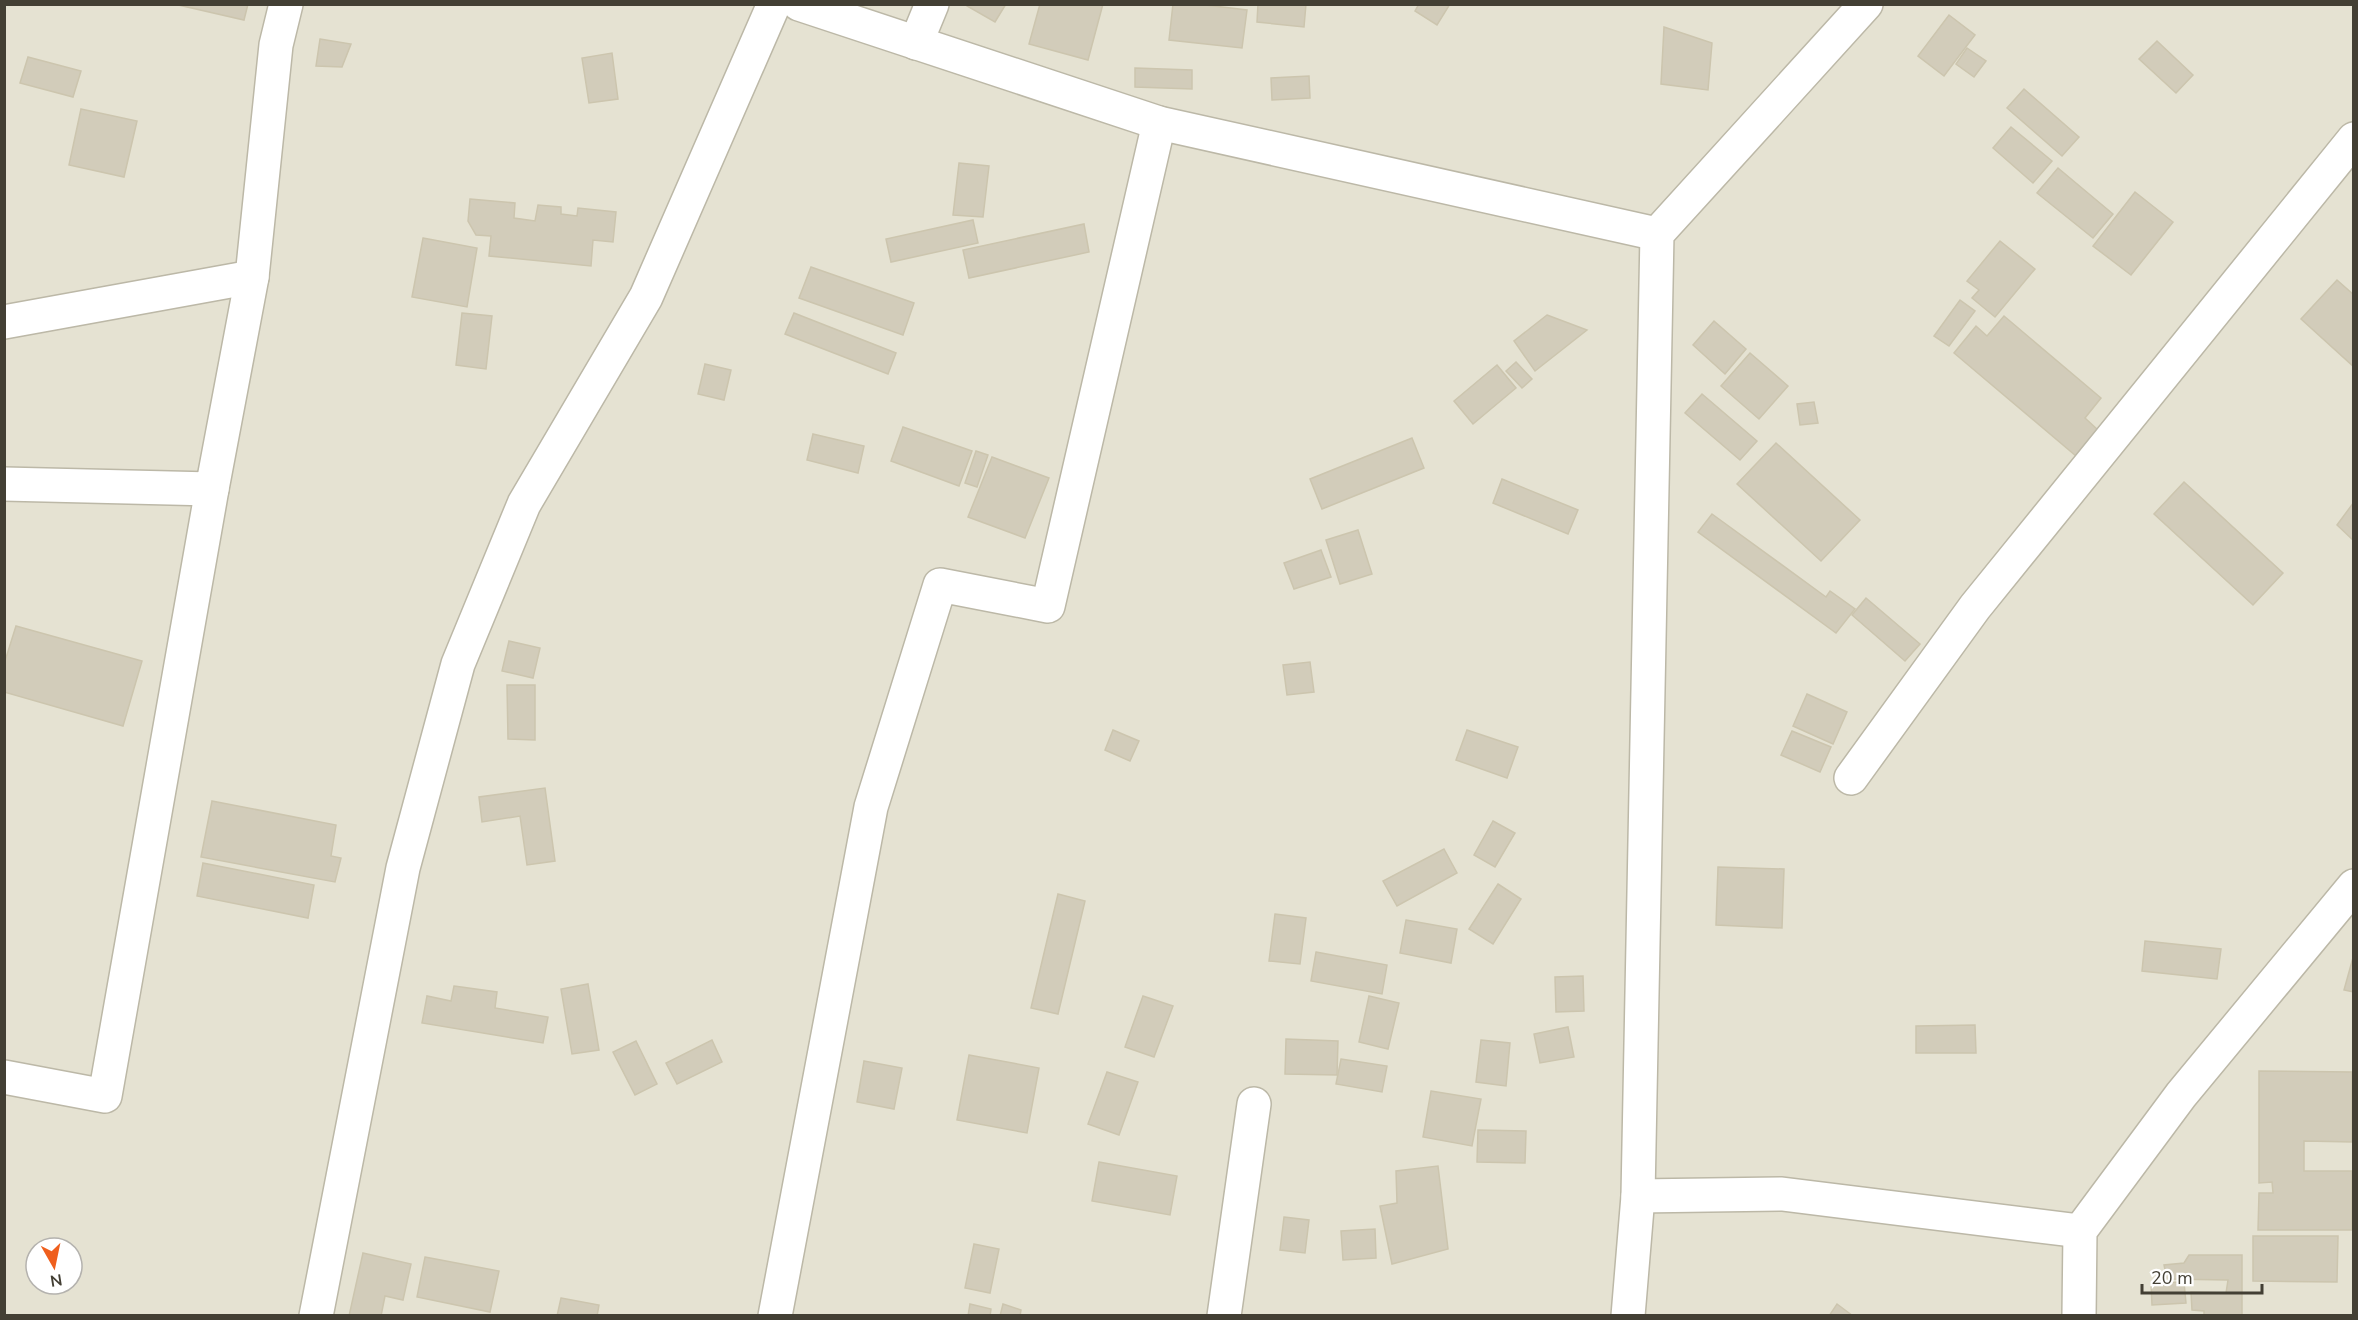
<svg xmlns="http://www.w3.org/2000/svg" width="2358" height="1320" viewBox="0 0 2358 1320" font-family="'Nunito Sans',sans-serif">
  <rect width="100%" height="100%" fill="#f1efe4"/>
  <path fill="#e5e2d2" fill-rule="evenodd" d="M5 5H2353V1315L5 1316ZM36 1248H72V1284H36Z"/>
  <g fill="#d2ccba" stroke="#ccc5ae" stroke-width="1.5">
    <polygon points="174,4 248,4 244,20"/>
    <polygon points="968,4 1006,4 995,22 967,6"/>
    <polygon points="1040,4 1103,4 1088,60 1029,44"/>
    <polygon points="1173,4 1197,4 1247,10 1242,48 1169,40"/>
    <polygon points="1258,4 1306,4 1304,27 1257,22"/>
    <polygon points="1419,4 1450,4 1437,25 1415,11"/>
    <polygon points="1949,15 1975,35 1944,76 1918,56"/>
    <polygon points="1664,27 1712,43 1708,90 1661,84"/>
    <polygon points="320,39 351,44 342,67 316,66"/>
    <polygon points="2157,41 2193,75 2176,93 2139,59"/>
    <polygon points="1967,48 1986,61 1974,77 1956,64"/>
    <polygon points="612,53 618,99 589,103 582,58"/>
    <polygon points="28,57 81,71 73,97 20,83"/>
    <polygon points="1135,68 1192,70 1192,89 1135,87"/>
    <polygon points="1309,76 1310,98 1272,100 1271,78"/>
    <polygon points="2024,89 2079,137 2062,156 2007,108"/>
    <polygon points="81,109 137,121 124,177 69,165"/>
    <polygon points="2011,127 2052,161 2033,183 1993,148"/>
    <polygon points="959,163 989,166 983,217 953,215"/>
    <polygon points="2058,168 2113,214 2093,238 2037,193"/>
    <polygon points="2135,192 2173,222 2131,275 2093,246"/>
    <polygon points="470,199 515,203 514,218 535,221 538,205 561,207 561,214 577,216 578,208 616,212 613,242 593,240 591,266 489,256 491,236 476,235 468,221"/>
    <polygon points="973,220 978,243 891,262 886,239"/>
    <polygon points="1084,224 1089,252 969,278 963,250"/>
    <polygon points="423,238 477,248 467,307 412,297"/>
    <polygon points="2000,241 2035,269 1995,317 1972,298 1979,290 1967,281"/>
    <polygon points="811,267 914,303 903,335 799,298"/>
    <polygon points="2337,280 2354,295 2354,367 2301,319"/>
    <polygon points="1960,300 1975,311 1949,346 1934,336"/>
    <polygon points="462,313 492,316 486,369 456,365"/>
    <polygon points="794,313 896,353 888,374 785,334"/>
    <polygon points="1547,315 1587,330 1535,371 1514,341"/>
    <polygon points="2004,316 2101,398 2085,418 2098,430 2076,456 1954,353 1976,326 1987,336"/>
    <polygon points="1714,321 1746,349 1725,374 1693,345"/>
    <polygon points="1750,353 1788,386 1759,419 1721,386"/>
    <polygon points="1516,362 1532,379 1522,388 1506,371"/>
    <polygon points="705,364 731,370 724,400 698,394"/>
    <polygon points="1497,365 1516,388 1473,424 1454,401"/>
    <polygon points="1702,394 1757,441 1740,460 1685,413"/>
    <polygon points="1814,402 1818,423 1800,425 1797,404"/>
    <polygon points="903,427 972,451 959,486 891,461"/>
    <polygon points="813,434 864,446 858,473 807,460"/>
    <polygon points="1412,438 1424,468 1322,509 1310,479"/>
    <polygon points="1776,443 1860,520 1821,561 1737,484"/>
    <polygon points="976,451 988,455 977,487 965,483"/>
    <polygon points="992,457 1049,478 1025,538 968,517"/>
    <polygon points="1502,479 1578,510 1568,534 1493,503"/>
    <polygon points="2184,482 2283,573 2253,605 2154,514"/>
    <polygon points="2354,502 2354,541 2337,525"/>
    <polygon points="1712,514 1826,597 1830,591 1855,609 1836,633 1698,532"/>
    <polygon points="1358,530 1372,574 1340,584 1326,540"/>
    <polygon points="1321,550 1331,577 1294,589 1284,563"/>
    <polygon points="1866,598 1920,644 1905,661 1852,615"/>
    <polygon points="16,626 142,661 123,726 4,692 4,664"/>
    <polygon points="509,641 540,648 533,678 502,671"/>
    <polygon points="1310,662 1314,692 1287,695 1283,665"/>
    <polygon points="507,685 535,685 535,740 508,739"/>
    <polygon points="1807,694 1847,712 1833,744 1793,726"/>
    <polygon points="1113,730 1139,741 1130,761 1105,750"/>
    <polygon points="1467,730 1518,747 1507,778 1456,760"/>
    <polygon points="1792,731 1831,747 1820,772 1781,755"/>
    <polygon points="545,788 555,861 527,865 520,816 482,822 479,797"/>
    <polygon points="212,801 336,825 331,856 341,858 335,882 201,857"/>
    <polygon points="1493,821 1515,833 1495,867 1474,855"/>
    <polygon points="1444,849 1457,873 1397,906 1383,881"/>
    <polygon points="203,863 314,885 308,918 197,896"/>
    <polygon points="1718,867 1784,869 1782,928 1716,925"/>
    <polygon points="1498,884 1521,899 1493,944 1469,929"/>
    <polygon points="1058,894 1085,901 1058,1014 1031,1008"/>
    <polygon points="1275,914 1306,918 1300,964 1269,961"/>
    <polygon points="1406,920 1457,929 1451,963 1400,953"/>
    <polygon points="2145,941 2221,949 2217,979 2142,971"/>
    <polygon points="1316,952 1387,965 1382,994 1311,981"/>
    <polygon points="2354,954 2354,992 2344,990"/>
    <polygon points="1583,976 1584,1011 1556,1012 1555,977"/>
    <polygon points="588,984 599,1050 572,1054 561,989"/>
    <polygon points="454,986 497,992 495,1008 548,1017 543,1043 422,1023 427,996 451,1001"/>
    <polygon points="1143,996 1173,1006 1154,1057 1125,1047"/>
    <polygon points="1369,996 1399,1003 1388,1049 1359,1042"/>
    <polygon points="1975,1025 1976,1053 1916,1053 1916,1026"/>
    <polygon points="1568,1027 1574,1057 1540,1063 1534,1034"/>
    <polygon points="1286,1039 1338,1041 1337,1075 1285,1074"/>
    <polygon points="712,1040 722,1062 677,1084 666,1063"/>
    <polygon points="1481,1040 1510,1043 1506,1086 1476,1082"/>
    <polygon points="636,1041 657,1084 635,1095 613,1052"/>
    <polygon points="969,1055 1039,1068 1027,1133 957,1120"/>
    <polygon points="1341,1059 1387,1066 1382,1092 1336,1084"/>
    <polygon points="864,1061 902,1068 894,1109 857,1102"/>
    <polygon points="2259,1071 2352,1072 2352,1142 2304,1141 2304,1171 2352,1171 2352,1230 2258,1230 2259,1193 2273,1193 2272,1182 2259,1183"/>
    <polygon points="1107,1072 1138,1082 1119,1135 1088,1124"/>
    <polygon points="1431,1091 1481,1099 1472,1146 1423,1137"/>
    <polygon points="1478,1130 1526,1131 1525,1163 1477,1162"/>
    <polygon points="1099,1162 1177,1176 1170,1215 1092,1201"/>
    <polygon points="1438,1166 1448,1249 1392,1264 1380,1206 1397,1203 1396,1171"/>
    <polygon points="1284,1217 1309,1220 1305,1253 1280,1250"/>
    <polygon points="1375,1229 1376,1258 1343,1260 1341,1231"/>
    <polygon points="2253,1236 2338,1236 2337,1282 2253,1281"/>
    <polygon points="974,1244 999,1249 990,1293 965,1288"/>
    <polygon points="363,1253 411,1264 403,1300 385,1296 381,1316 349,1316"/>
    <polygon points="2189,1255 2242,1255 2242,1316 2204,1316 2204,1311 2192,1310 2191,1292 2226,1293 2228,1280 2167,1279 2164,1265 2184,1263"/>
    <polygon points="425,1257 499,1271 490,1312 417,1297"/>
    <polygon points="2184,1282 2186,1303 2152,1305 2151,1283"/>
    <polygon points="561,1298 599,1305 597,1316 557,1316"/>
    <polygon points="970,1304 991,1309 990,1316 968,1316"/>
    <polygon points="1003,1304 1021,1310 1020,1316 1000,1316"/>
    <polygon points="1837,1304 1853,1316 1829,1316"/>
  </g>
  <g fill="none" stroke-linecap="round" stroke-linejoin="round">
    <g stroke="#bcb8a7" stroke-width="36">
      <g id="minor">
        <polyline points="799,4 1159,123 1657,234"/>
        <polyline points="916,43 932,4"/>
        <polyline points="4,322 252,277 276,45 286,4"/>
        <polyline points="4,484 212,489 252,277"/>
        <polyline points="1851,778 1975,607 2354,139"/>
        <polyline points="4,1077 105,1096 212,489"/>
        <polyline points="1638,1196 1782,1194 2080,1231"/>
        <polyline points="316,1316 403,868 458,664 524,504 646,297 774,4"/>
        <polyline points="775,1316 871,807 940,585 1048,606 1159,123"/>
        <polyline points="1224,1316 1254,1104"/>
        <polyline points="1628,1316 1638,1196 1657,234 1866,4"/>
        <polyline points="2079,1316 2080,1231 2181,1095 2354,886"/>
      </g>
    </g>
    <use href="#minor" stroke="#fff" stroke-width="33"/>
  </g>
  <rect width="2358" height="1320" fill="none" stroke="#433f34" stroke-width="12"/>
  <g transform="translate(54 1266) rotate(171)"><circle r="28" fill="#ffffff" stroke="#b4b2ae" stroke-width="1.5"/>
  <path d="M0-4.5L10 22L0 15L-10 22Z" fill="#ef5f1d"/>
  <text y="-9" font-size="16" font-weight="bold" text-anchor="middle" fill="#433f34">N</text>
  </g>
  <path d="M2142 1284v9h120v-9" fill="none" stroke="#433f34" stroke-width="3"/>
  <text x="2151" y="1284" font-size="18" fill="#433f34" stroke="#ffffff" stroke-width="4.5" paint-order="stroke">20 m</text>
</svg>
